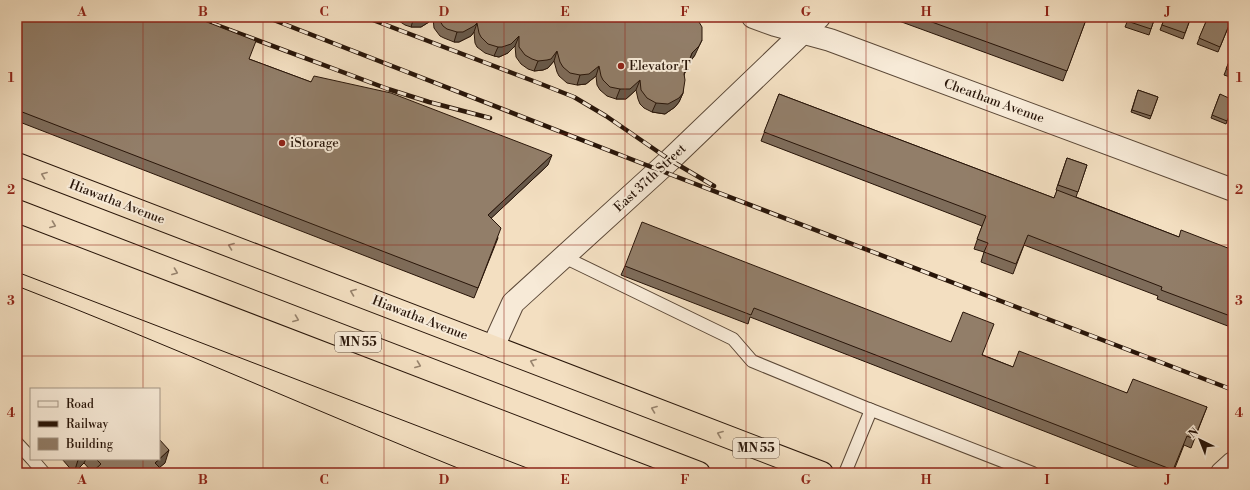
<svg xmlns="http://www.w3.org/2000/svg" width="1250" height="490" viewBox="0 0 1250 490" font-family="'Libre Bodoni',serif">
  <rect width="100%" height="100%" fill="#f3dfc1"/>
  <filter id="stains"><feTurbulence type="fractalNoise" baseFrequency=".005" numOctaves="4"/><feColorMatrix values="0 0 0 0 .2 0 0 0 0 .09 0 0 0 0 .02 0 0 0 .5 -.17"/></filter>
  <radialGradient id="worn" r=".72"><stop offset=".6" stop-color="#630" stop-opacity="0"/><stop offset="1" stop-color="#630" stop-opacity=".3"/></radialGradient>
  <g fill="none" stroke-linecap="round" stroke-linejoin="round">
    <g stroke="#5b4837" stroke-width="14">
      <g id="service">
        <polyline points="564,257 733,339 752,361 871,410 845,473"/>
        <polyline points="869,409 1033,473"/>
        <polyline points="17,443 31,458"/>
        <polyline points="32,459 44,473"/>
      </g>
    </g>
    <g stroke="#5b4837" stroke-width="24">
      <g id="minor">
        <polyline points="753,17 775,25 830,40 1233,190"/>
        <polyline points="493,347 513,303 670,160 819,17"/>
      </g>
    </g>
    <g stroke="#5b4837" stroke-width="24">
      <polyline id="tertiary" points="1222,473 1233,463"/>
    </g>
    <g stroke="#281509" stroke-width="24">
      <g id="trunk">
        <polyline points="17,164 822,473"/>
        <polyline points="17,211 699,473"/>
      </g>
    </g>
    <use href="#service" stroke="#f7ead7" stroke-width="12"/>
    <use href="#minor" stroke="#f7ead7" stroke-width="22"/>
    <use href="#tertiary" stroke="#f7ead7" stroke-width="22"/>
    <use href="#trunk" stroke="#f3dfc1" stroke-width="22"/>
    <g stroke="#281509" stroke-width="1">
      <polyline points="17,272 540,473"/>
      <path d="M17 286C170 345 318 412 470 473"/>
    </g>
    <g stroke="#281509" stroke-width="4.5">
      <g id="rail">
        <polyline points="195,17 388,89 429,102 490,118"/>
        <polyline points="266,17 659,170 1233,390"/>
        <polyline points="365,17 536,82 574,97 606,116 670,160 714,186"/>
      </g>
    </g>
    <use href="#rail" stroke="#f7ead7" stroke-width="3" stroke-dasharray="9" stroke-linecap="butt"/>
  </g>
  <g fill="#7e6c5a" stroke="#281509">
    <polygon points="17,17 249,59 311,82 548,165 491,218 498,238 474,298 17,121"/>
    <polygon points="395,17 661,17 661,22 695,55 689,63 684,75 683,93 679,102 675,107 665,114 652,112 644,108 640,104 638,99 636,90 626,99 616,99 607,96 600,90 597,85 596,76 586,84 577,85 567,83 559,76 557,72 554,61 548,68 543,70 534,71 528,69 521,64 516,57 515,46 508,53 499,57 494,56 485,53 477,47 475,43 474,32 471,36 459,42 454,42 444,38 440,36 434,28 433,18 429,22 421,27 411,27 405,25 396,19"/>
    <polygon points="888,17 1087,17 1063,81"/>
    <polygon points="1129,17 1155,17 1149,35 1125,27"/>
    <polygon points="1165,17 1191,17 1183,39 1160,30"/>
    <polygon points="1208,17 1232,18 1218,52 1197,44"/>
    <polygon points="1233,52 1233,78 1224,75"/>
    <polygon points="1138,90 1158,97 1150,119 1131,112"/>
    <polygon points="779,94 1054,198 1057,191 1056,190 1067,158 1087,165 1076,197 1179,237 1233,250 1233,328 1157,299 1158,296 1024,245 1013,274 981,262 984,252 974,249 982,226 761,141"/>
    <polygon points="1220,94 1233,106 1226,124 1211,118"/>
    <polygon points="625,266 983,355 1013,367 1127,393 1207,407 1191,448 1184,445 1173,473 1152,473 750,317 748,324 621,275"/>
    <polygon points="62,459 159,459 165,463 159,467 92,472 84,463 74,473"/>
  </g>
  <g fill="#66584a" stroke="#281509">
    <polygon points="414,17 433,17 429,22 421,27 411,27"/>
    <polygon points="477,23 474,32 471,36 459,42 454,42 457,32"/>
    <polygon points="519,36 515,46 508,53 499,57 494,56 498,47"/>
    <polygon points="702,40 695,55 689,63 680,84 692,53"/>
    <polygon points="557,51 554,61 548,68 543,70 534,71 538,61"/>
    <polygon points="599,66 596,76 586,84 577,85 580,75"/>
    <polygon points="640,80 636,90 626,99 616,99 620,89"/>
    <polygon points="683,93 679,102 675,107 665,114 652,112 656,103"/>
    <polygon points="552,155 548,165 484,225 488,215"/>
    <polygon points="169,450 165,463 153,473 155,463"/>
    <polygon points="80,459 86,459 84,463 74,473 78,460"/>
  </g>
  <g fill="#927e69" stroke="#281509">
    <polygon points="17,17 194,17 256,41 249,59 311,82 314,76 391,93 552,155 488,215 501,228 478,288 17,110"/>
    <polygon points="438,17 661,17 661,22 665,17 694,17 696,18 699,22 702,27 702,40 699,46 692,53 684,74 685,80 683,93 679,98 668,104 656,103 647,98 641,90 640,80 630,89 620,89 610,87 603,80 601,76 599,66 589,74 580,75 570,73 563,67 560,62 557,51 551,59 547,60 538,61 532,59 525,55 519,47 519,36 511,44 502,47 498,47 488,44 481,37 479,33 477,23 474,26 463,32 457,32 447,29 443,26 438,18"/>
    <polygon points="918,17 1087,17 1067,71"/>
    <polygon points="1129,17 1155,17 1151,29 1127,21"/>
    <polygon points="1165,17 1191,17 1185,33 1162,25"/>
    <polygon points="1208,17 1230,17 1232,18 1220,47 1199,38"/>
    <polygon points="1233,52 1233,72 1226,69"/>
    <polygon points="1138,90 1158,97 1151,116 1132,110"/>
    <polygon points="779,94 1054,198 1057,190 1179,237 1181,230 1233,250 1233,317 1161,290 1162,287 1028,235 1016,264 984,252 988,243 977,239 986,216 764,132"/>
    <polygon points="1220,94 1233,100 1233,106 1227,121 1212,115"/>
    <polygon points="1067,158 1087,165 1078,192 1058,185"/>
    <polygon points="642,222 951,342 963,312 994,324 982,355 1013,367 1019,351 1127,393 1133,379 1207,407 1194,439 1187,436 1173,470 754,308 751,315 625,266"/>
    <polygon points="159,439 169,450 155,463 165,473 91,473 101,464 96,459 159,459"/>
    <polygon points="186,470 188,473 183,473"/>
  </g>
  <defs><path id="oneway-chevron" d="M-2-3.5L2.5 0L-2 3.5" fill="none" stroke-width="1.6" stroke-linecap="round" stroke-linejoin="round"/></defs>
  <g stroke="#98846e">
    <use href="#oneway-chevron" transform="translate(44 175) rotate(-159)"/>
    <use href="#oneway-chevron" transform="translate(53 225) rotate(21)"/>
    <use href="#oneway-chevron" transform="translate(231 246) rotate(-159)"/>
    <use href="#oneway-chevron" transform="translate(175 272) rotate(21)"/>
    <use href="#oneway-chevron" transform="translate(353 292) rotate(-159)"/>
    <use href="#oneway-chevron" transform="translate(296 319) rotate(21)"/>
    <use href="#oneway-chevron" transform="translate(533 362) rotate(-159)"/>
    <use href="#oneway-chevron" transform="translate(418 365) rotate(21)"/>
    <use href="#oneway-chevron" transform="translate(654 409) rotate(-159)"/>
    <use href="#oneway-chevron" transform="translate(720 434) rotate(-159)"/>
  </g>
  <path fill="none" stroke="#8f2418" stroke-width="1" stroke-opacity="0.55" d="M143 17V389M263 17V473M384 17V473M504 17V473M625 17V473M746 17V473M866 17V473M987 17V473M1107 17V473M17 134H1233M17 245H1233M17 356H1233M143 459V473"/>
  <g fill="#8f2418" stroke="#f7ead7" stroke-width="1.5">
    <circle cx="621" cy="66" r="4"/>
    <circle cx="282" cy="143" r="4"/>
  </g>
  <g text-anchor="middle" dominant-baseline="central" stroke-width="4" stroke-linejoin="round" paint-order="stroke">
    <g fill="#f7ead7" stroke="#665547" stroke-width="1">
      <rect x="335" y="332" width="46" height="20" rx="3"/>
      <rect x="733" y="438" width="46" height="20" rx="3"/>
    </g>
    <g font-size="12" font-weight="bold" fill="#281509">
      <text x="358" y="342">MN 55</text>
      <text x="756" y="448">MN 55</text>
    </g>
    <g font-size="13" fill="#281509" stroke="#f7ead7" text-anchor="start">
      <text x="629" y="66">Elevator T</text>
      <text x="290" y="143">iStorage</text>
    </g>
    <g font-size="13" fill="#281509" stroke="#f7ead7">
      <text transform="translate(994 101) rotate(20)">Cheatham Avenue</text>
      <text transform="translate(650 178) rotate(-43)">East 37th Street</text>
      <text transform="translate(117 202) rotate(21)">Hiawatha Avenue</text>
      <text transform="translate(420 318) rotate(21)">Hiawatha Avenue</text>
    </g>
  </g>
  <rect width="1250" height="490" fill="none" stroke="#f3dfc1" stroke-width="44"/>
  <rect x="30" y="388" width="130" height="72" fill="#f7ead7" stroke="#a49585"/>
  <rect x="38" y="401" width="20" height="6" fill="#f7ead7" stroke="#a49585"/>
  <text x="66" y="408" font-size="12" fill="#281509">Road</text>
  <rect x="38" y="421" width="20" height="6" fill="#281509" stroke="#a49585"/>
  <text x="66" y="428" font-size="12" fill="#281509">Railway</text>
  <rect x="38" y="438" width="20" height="12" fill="#927e69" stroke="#a49585"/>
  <text x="66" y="448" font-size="12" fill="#281509">Building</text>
  <g transform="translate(1200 440) rotate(317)" stroke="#f7ead7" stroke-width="3" paint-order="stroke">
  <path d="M0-3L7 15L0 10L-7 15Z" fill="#281509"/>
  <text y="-6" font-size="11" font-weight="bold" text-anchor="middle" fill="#281509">N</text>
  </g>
  <rect x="22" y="22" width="1206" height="446" fill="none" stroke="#8f2418" stroke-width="1.5"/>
  <g font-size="13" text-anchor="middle" font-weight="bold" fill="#8f2418">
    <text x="82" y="16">A</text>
    <text x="203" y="16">B</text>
    <text x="324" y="16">C</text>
    <text x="444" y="16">D</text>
    <text x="565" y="16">E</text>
    <text x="685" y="16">F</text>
    <text x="806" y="16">G</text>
    <text x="926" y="16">H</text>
    <text x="1047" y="16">I</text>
    <text x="1168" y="16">J</text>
    <text x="11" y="82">1</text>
    <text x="1239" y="82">1</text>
    <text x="11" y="194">2</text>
    <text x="1239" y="194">2</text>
    <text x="11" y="305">3</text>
    <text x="1239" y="305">3</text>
    <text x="11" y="417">4</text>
    <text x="1239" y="417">4</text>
    <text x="82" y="484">A</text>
    <text x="203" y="484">B</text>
    <text x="324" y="484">C</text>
    <text x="444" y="484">D</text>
    <text x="565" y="484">E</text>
    <text x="685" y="484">F</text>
    <text x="806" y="484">G</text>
    <text x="926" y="484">H</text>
    <text x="1047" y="484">I</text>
    <text x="1168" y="484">J</text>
  </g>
  <rect width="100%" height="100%" filter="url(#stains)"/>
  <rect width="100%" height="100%" fill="url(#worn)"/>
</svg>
